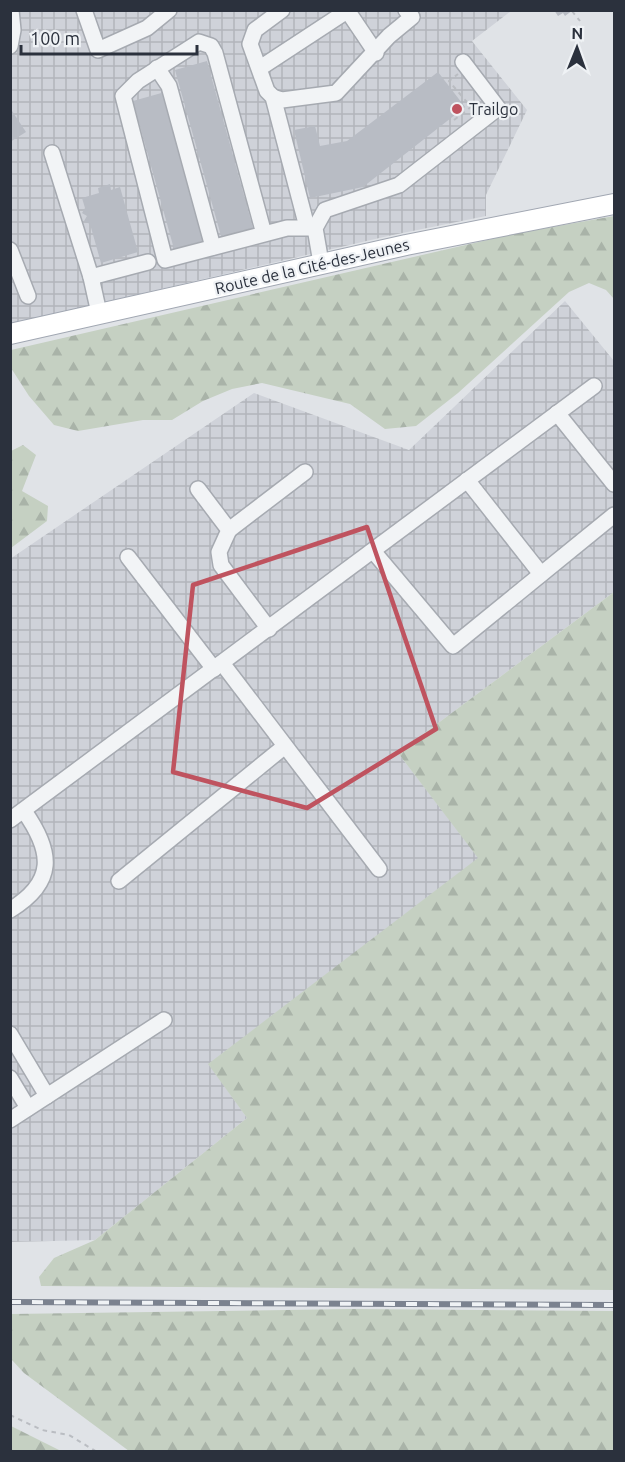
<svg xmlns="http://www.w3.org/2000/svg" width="625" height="1462" viewBox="0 0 625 1462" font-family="Ubuntu,sans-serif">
  <defs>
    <pattern id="industrial-grid" width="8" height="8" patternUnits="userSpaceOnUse" patternTransform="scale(1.5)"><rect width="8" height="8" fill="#cfd2d9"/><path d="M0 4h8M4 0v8" fill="none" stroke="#b2b5bb"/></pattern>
    <pattern id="forest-firs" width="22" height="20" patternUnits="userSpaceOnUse" patternTransform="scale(1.5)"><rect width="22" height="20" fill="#c5d0c2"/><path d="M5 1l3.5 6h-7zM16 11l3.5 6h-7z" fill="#a9b3a8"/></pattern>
  </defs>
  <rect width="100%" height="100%" fill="#e0e3e7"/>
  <g fill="url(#industrial-grid)">
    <polygon points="10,11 511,11 472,41 527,110 486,195 486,216 388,236 11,324"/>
    <polygon points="565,301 614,361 614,592 398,753 479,858 209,1064 247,1118 95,1240 11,1242 10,559 254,393 409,450"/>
  </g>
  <g fill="url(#forest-firs)">
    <polygon points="614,216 614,299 606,290 589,283 569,292 458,393 416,426 385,429 350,404 262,383 232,389 203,401 172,420 143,420 78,431 54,425 29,396 11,368 11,350 513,234"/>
    <polygon points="23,445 36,455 22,491 48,506 47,521 11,548 11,451"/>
    <polygon points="614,592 614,1290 41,1286 39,1277 54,1258 95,1240 247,1118 208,1064 478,858 398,753"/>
    <polygon points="351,1309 614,1311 614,1451 129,1451 24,1373 11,1359 11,1314"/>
    <polygon points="11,1426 61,1451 11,1451"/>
  </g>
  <g fill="#b8bcc4">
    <polygon points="554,10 573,10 565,16 563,13 558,16"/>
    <polygon points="207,61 253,228 221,236 175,70"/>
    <polygon points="438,72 465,107 363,187 310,198 294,130 315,126 320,146 347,141"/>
    <polygon points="165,92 206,240 174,249 133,101"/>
    <polygon points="12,111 26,132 10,142 10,112"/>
    <polygon points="110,184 111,190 120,187 138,252 101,263 90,224 84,221 87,216 82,213 85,208 82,198 99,193 98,188"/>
  </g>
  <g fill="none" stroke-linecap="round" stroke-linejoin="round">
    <g stroke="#a6aab1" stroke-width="18">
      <g id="minor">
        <polyline points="84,10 98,50 147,28 169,10"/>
        <polyline points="282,10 255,30 250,44 267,91 273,97 307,227"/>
        <polyline points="347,10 376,53"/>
        <polyline points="10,46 13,30 11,10"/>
        <polyline points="157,68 169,86 213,247"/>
        <polyline points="260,68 347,11"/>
        <polyline points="273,97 282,100 336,93 389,36 412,17 406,10"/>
        <polyline points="52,153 91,277"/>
        <polyline points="264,234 215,53 211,46 199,42 138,81 123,96 165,260 287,228 315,228"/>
        <polyline points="10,250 28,296"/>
        <polyline points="321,263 315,228 325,210 399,185 498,108 463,62"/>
        <polyline points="99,313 91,277 148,262"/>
        <polyline points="557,413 614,484"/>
        <polyline points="467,480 541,574"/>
        <polyline points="198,489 229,530 219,552 221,565 269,629"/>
        <polyline points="229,530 305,472"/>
        <polyline points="373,551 453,646 614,515"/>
        <polyline points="128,557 214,669"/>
        <polyline points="222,663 379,869"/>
        <polyline points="10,820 594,386"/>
        <polyline points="119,881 285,746"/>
        <path d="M10 910C56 882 53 852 24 811"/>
        <polyline points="10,1034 47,1096 164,1020"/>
        <polyline points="10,1078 28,1108"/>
        <polyline points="10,1120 47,1096"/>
      </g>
    </g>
    <g stroke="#a1a7b2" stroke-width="22">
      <polyline id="major" points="10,334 406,245 614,204"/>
    </g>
    <g stroke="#babdc2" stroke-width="2" stroke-dasharray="4.5 4.5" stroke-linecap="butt">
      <polyline points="572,11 580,21"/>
      <polyline points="454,120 471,107 449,81 458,74"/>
      <polyline points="10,1415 42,1430 69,1435 97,1452"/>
    </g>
    <use href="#minor" stroke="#f2f4f6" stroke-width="15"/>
    <use href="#major" stroke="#fff" stroke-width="20"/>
    <g stroke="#7b828f" stroke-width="6">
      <polyline id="rail" points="10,1302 614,1305"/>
    </g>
    <use href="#rail" stroke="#eff2f5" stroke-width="4" stroke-dasharray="11" stroke-linecap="butt"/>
  </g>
  <path fill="none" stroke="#bf535f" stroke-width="4.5" stroke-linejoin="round" d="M367 527 436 729 307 808 173 772 193 585Z"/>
  <circle fill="#bf535f" stroke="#eff2f5" stroke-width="2" cx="457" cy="109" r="6"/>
  <g text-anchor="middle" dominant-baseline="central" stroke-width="4.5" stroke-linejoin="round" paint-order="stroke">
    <g font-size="16" fill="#2b313d" stroke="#eff2f5" text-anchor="start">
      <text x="469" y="109">Trailgo</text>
    </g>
    <g font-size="16" fill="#2b313d" stroke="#eff2f5">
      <text transform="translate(312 266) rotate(-13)">Route de la Cité-des-Jeunes</text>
    </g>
  </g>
  <rect width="625" height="1462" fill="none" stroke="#2b313d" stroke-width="24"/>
  <g transform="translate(577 48) rotate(1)" stroke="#eff2f5" stroke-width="4.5" paint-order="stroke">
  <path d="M0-4.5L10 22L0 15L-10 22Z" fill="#2b313d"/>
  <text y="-9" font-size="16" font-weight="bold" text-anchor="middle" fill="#2b313d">N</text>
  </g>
  <path d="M21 45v9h176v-9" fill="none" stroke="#2b313d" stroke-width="3"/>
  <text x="30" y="45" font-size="18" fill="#2b313d" stroke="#eff2f5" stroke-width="4.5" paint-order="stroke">100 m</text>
</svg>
